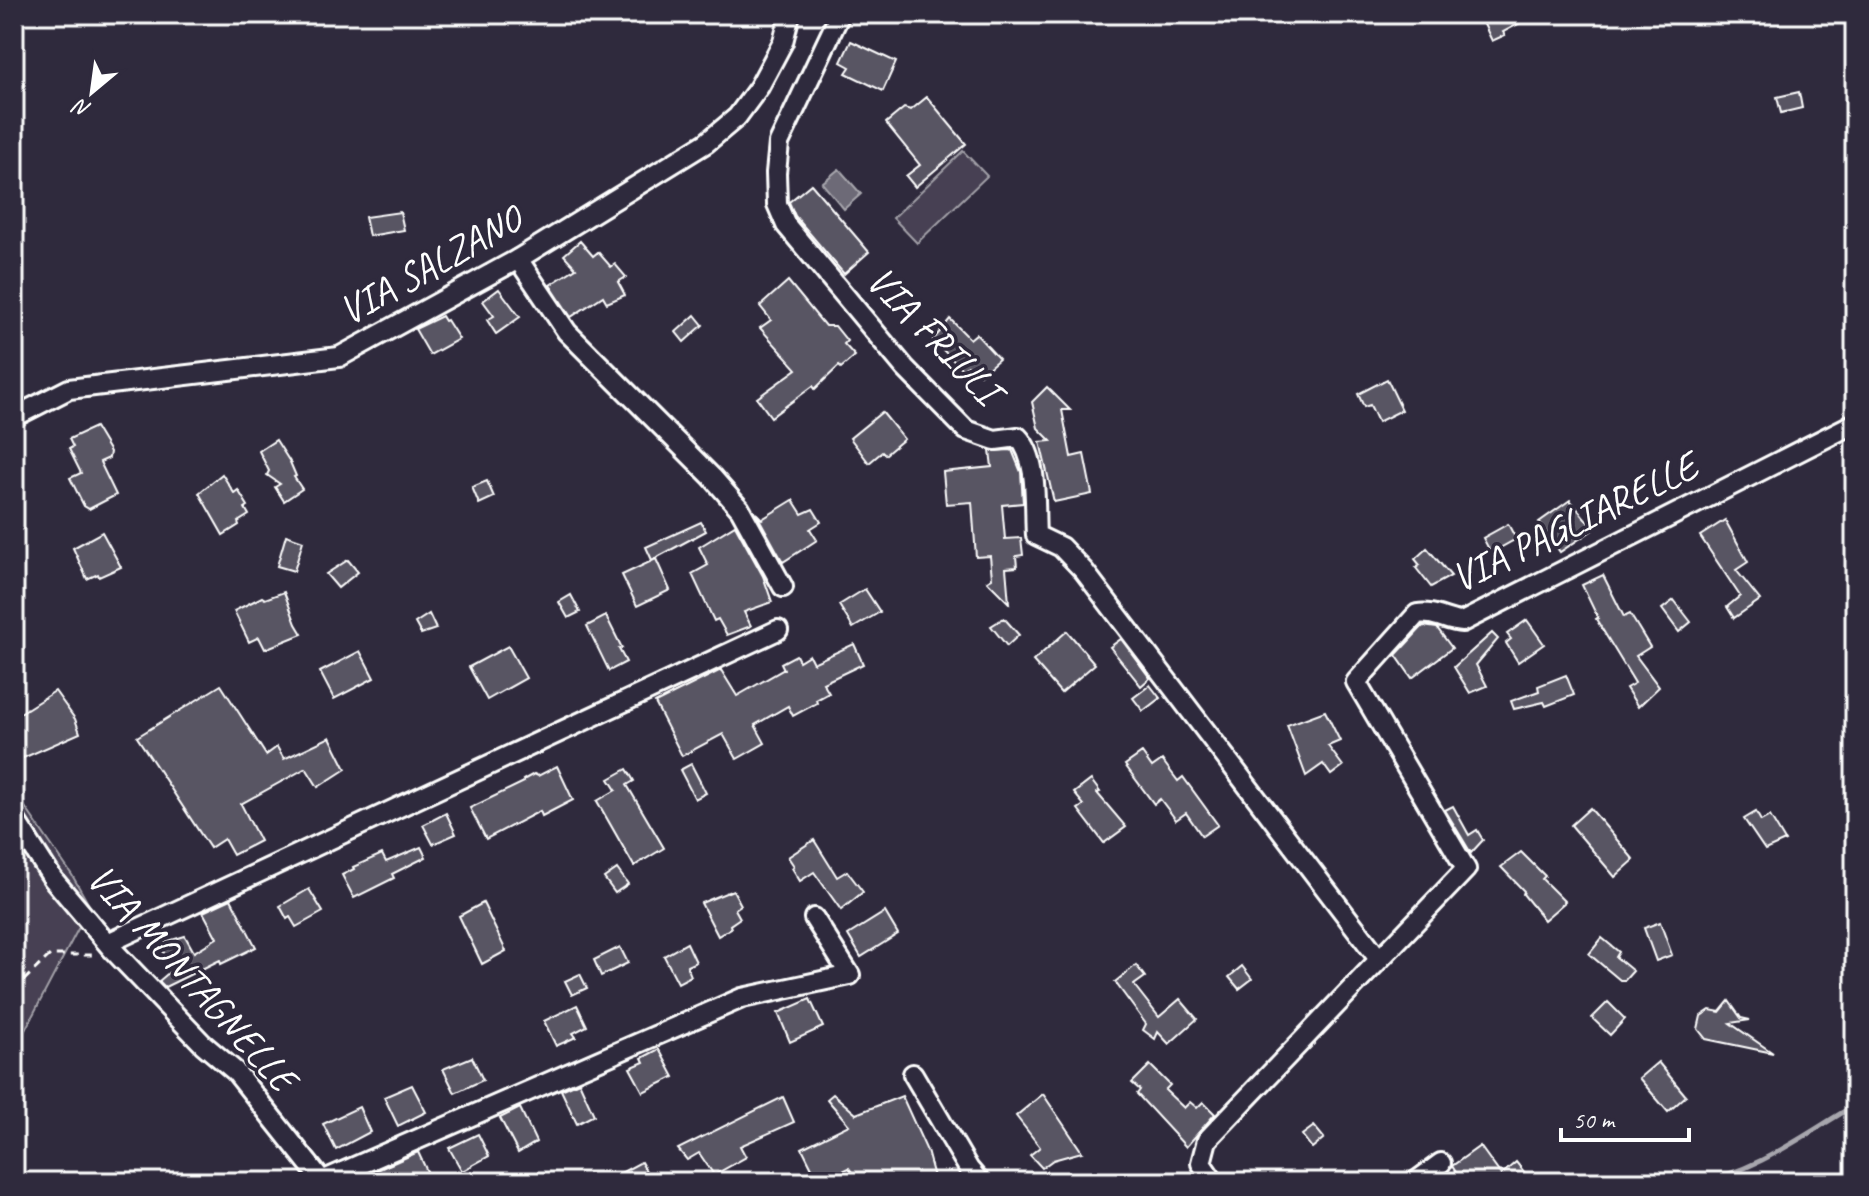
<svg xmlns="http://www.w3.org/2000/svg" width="1869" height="1196" viewBox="0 0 1869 1196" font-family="Caveat,sans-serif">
  <rect width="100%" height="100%" fill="#2f2a3d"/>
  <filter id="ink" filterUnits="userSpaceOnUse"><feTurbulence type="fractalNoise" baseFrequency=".0125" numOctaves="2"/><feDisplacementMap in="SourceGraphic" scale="16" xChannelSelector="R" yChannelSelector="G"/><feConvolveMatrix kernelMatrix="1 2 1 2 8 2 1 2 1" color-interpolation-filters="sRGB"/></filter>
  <g filter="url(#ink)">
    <g fill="#464152" stroke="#a2a0a8" stroke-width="2">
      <polygon points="963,151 987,176 917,243 893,218"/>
      <polygon points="14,791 72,875 97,919 78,929 14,1051"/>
    </g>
    <polygon fill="#6d6a77" stroke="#a7a6ad" stroke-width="2" points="839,169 861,194 844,209 822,183"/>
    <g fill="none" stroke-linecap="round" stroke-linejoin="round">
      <path stroke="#a7a6ad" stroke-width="5" d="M1697 1182C1755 1173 1805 1134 1855 1105"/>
    </g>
    <g fill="#595564" stroke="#fff" stroke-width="2">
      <polygon points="1479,14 1537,14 1503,32 1505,35 1492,41"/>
      <polygon points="851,41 896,62 883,91 846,73 850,67 841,62"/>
      <polygon points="1799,92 1802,108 1781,113 1777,97"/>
      <polygon points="927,97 966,144 915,187 906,176 920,165 886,123 904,108 911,110"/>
      <polygon points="811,184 869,252 844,274 795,216 789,202"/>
      <polygon points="400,212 404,230 369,236 365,217"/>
      <polygon points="580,241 593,256 598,252 611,267 615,264 626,277 618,282 625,295 607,303 603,296 571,317 550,285 576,268 564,255"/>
      <polygon points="788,281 825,326 835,326 847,341 844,344 855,356 841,368 839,366 815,389 813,386 771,417 757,398 797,369 760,328 771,320 760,306"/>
      <polygon points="499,289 520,317 496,334 487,320 494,316 483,301"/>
      <polygon points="695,315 703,325 684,342 676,332"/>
      <polygon points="442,316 445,321 447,320 459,339 430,355 415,329"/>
      <polygon points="950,319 970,339 976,334 999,359 980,375 968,365 963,370 933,340"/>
      <polygon points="1387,379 1402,410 1378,422 1370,405 1364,407 1358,394"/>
      <polygon points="1047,387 1070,410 1062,410 1071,457 1084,454 1092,494 1054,502 1040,442 1051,441 1038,428 1032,402"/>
      <polygon points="882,412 904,439 885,455 882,452 869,463 850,438"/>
      <polygon points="95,427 110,452 109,458 100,462 116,495 89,509 84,506 70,478 81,473 69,449 73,447 69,439"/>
      <polygon points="276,440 290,462 296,476 294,477 302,489 284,501 275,487 280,484 267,475 269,471 259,451"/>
      <polygon points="1012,450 1021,472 1023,503 1002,505 1005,539 1021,538 1023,555 1016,556 1017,567 1006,568 1009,603 987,581 992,578 990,556 976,557 972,502 946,504 943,472 992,467 990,451"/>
      <polygon points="222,474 234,493 238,490 248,506 245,508 249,515 238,522 239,525 223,535 199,493"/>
      <polygon points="487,481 494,497 479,504 472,487"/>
      <polygon points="793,500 802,514 813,509 821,522 810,529 817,540 783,562 756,513 762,519"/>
      <polygon points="1570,500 1594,529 1560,552 1539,522"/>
      <polygon points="1725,520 1748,562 1736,570 1760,600 1734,618 1727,607 1740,596 1700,536"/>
      <polygon points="701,522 706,531 652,560 646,547"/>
      <polygon points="1508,524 1516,539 1491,553 1483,538"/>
      <polygon points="735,525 763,576 772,602 744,612 751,626 727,635 718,619 714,621 692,574 708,565 699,547"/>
      <polygon points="102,532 121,567 99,577 98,574 87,579 73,548"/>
      <polygon points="286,535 303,541 294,571 277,566"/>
      <polygon points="1427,548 1451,576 1431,587 1416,568 1420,565 1415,559"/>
      <polygon points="656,559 670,590 637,606 622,575"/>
      <polygon points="348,560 358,572 338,588 326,574"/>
      <polygon points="1603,575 1624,617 1630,614 1650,647 1636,656 1659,687 1638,707 1626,688 1635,683 1596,619 1598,618 1582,585"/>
      <polygon points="865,589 880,612 853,628 839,605"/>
      <polygon points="284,592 296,624 302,634 265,649 259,637 249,642 234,611 262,597 265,599"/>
      <polygon points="571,595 580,612 568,618 559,602"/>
      <polygon points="1674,600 1691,622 1679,632 1662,609"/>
      <polygon points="429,614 436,629 421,634 415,623"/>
      <polygon points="606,616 622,648 619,649 626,662 609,671 587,626"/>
      <polygon points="1004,618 1019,635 1007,646 991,626"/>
      <polygon points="1527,620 1544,644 1518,662 1506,643 1511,639 1507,634"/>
      <polygon points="1423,626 1437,628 1452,648 1412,678 1396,655"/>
      <polygon points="1067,631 1095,664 1061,693 1033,661"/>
      <polygon points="1492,633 1498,639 1476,665 1487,686 1470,693 1454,667"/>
      <polygon points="1121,639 1150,678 1141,686 1110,647"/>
      <polygon points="854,644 863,664 823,683 829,693 816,700 817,703 793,716 788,706 755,725 765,743 737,759 723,734 682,756 655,703 721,670 737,696 784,669 781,663 796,655 799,661 809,655 813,663"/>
      <polygon points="508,646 526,678 487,700 469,667"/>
      <polygon points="360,651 374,678 334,699 320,672"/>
      <polygon points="1566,675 1574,695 1546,706 1544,702 1514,709 1511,701 1539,691 1538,686"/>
      <polygon points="221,685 266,755 277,747 284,759 330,737 346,769 318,787 306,768 241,804 260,841 233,855 224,839 210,848 137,737"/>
      <polygon points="1150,685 1160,698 1143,711 1133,698"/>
      <polygon points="55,691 75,719 80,733 14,762 14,717"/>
      <polygon points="1325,711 1340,741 1328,746 1343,766 1331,775 1323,764 1306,776 1287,725"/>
      <polygon points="1142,753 1152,767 1162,760 1178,781 1183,777 1218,825 1202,836 1186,813 1176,820 1160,799 1154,804 1125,765"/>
      <polygon points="691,764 706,793 695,799 680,770"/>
      <polygon points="557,766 573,800 542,816 540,811 486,839 470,808 524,782 523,780 534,774 538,776"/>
      <polygon points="627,769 634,781 627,785 664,848 634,866 597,801 616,790 609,779"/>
      <polygon points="1091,780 1100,792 1097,793 1126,827 1104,843 1078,809 1084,805 1074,793"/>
      <polygon points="1453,806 1469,835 1477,830 1483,840 1471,853 1445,810"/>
      <polygon points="1590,808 1634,860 1615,877 1571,825"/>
      <polygon points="1756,812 1761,821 1770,816 1785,841 1765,850 1744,819"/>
      <polygon points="446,813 456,834 433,844 423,825"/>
      <polygon points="814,840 837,877 847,871 863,892 841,910 814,872 800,881 792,868 794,866 788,857"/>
      <polygon points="421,847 426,857 392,874 394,878 354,898 342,875 354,869 353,867 382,854 386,862"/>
      <polygon points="1521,852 1545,876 1542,879 1565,902 1544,920 1523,894 1524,891 1501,867"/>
      <polygon points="617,869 628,884 615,893 604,878"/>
      <polygon points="309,889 323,912 296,927 290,917 287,919 280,906"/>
      <polygon points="733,890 741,905 735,909 740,918 730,925 731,928 718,936 701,903"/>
      <polygon points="231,899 256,947 221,964 220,960 165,987 159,981 172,970 163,951 165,942 185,936 194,952 217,938 203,912"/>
      <polygon points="483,903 506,951 482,964 459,916"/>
      <polygon points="885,912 898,934 861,957 848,935"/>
      <polygon points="1660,922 1672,955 1656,961 1644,928"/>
      <polygon points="1602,938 1619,952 1616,957 1633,971 1625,980 1620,980 1589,954"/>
      <polygon points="687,943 696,962 687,966 691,976 678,983 664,956"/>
      <polygon points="620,947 628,963 601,976 594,960"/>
      <polygon points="1136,965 1145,977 1134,985 1159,1017 1180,999 1197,1019 1169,1044 1158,1032 1155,1039 1143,1030 1146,1024 1115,982"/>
      <polygon points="1242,966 1252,979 1239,989 1229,977"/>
      <polygon points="580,974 587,988 572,995 565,981"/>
      <polygon points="810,999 823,1027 790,1042 778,1013"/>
      <polygon points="1729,1001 1741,1018 1750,1020 1730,1023 1773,1053 1706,1039 1698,1029 1701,1016 1710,1010 1720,1012"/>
      <polygon points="1608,1002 1625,1019 1610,1035 1592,1018"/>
      <polygon points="577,1005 587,1026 573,1033 576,1037 556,1046 544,1021"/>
      <polygon points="659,1049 674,1077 643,1092 630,1068 644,1062 642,1058"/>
      <polygon points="472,1057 483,1080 455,1093 443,1069"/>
      <polygon points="1658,1062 1686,1096 1668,1112 1639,1078"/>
      <polygon points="1150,1065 1170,1085 1165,1090 1184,1108 1190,1102 1197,1108 1203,1102 1215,1114 1186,1147 1137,1094 1140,1090 1132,1083"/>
      <polygon points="579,1082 594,1115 577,1124 561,1090"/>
      <polygon points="412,1085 426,1112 398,1126 384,1097"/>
      <polygon points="833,1094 856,1114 902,1096 927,1151 934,1177 923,1182 872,1182 868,1174 857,1179 849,1168 828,1178 826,1173 817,1178 802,1148 849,1125 827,1099"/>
      <polygon points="1043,1094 1082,1152 1053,1160 1042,1168 1030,1155 1040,1147 1016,1116"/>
      <polygon points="783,1097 794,1122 740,1146 746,1157 714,1175 699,1153 687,1160 678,1149"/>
      <polygon points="359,1107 370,1132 336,1150 323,1124"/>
      <polygon points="520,1108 536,1142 518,1153 500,1118"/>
      <polygon points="1314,1126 1324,1138 1312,1148 1302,1135"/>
      <polygon points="478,1134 489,1156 462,1171 449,1148"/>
      <polygon points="1480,1146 1501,1175 1516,1162 1525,1173 1513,1182 1462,1182 1452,1166"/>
      <polygon points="418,1152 432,1182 350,1182"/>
      <polygon points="641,1162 652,1182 604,1182"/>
    </g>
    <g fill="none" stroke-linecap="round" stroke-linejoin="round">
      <g stroke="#fff" stroke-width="24">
        <g id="minor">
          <path d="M840 14 779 143 776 173 777 204 786 225 905 368 966 430 995 440 1018 437C1039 459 1034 506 1036 535L1061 547 1084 571 1379 959"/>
          <polyline points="518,259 567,332 712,477 740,509 783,587"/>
          <polyline points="14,417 69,389 339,357 518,259 706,143 737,117 759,87 783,42 790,14"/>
          <polyline points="14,818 53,879 112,949 203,1044 235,1071 323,1182"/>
          <polyline points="108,943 778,630"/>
          <polyline points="913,1074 969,1169 980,1182"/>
          <polyline points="322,1181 742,998 850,975 814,918"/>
          <path d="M1214 1182 1201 1163 1207 1140 1466 869 1356 682 1417 614C1434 611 1446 621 1462 622L1855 423"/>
          <polyline points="1415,1182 1441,1163"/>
        </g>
      </g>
      <polyline stroke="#fff" stroke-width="3" stroke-dasharray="8 6" stroke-linecap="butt" points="14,990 50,955 95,955"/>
      <use href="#minor" stroke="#2f2a3d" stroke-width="18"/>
    </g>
  </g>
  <g text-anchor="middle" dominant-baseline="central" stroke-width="7" stroke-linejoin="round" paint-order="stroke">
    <g font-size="40" fill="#fff" stroke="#2f2a3d">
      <text transform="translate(430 265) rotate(-29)">VIA SALZANO</text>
      <text transform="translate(934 335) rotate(46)">VIA FRIULI</text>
      <text transform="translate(1574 522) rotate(-26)">VIA PAGLIARELLE</text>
      <text transform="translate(192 978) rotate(48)">VIA MONTAGNELLE</text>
    </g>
  </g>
  <rect width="1869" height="1196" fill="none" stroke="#2f2a3d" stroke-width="48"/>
  <rect x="24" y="24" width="1821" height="1148" fill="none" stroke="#fff" stroke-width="3" filter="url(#ink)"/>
  <g transform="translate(92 92) rotate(209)" stroke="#2f2a3d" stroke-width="6" paint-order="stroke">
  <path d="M0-6L14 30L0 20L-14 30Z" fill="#ffffff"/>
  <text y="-12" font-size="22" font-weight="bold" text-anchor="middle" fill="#ffffff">N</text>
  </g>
  <path d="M1561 1128v12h128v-12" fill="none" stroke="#ffffff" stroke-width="4"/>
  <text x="1573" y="1128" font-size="24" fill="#ffffff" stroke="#2f2a3d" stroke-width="6" paint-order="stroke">50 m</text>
</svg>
